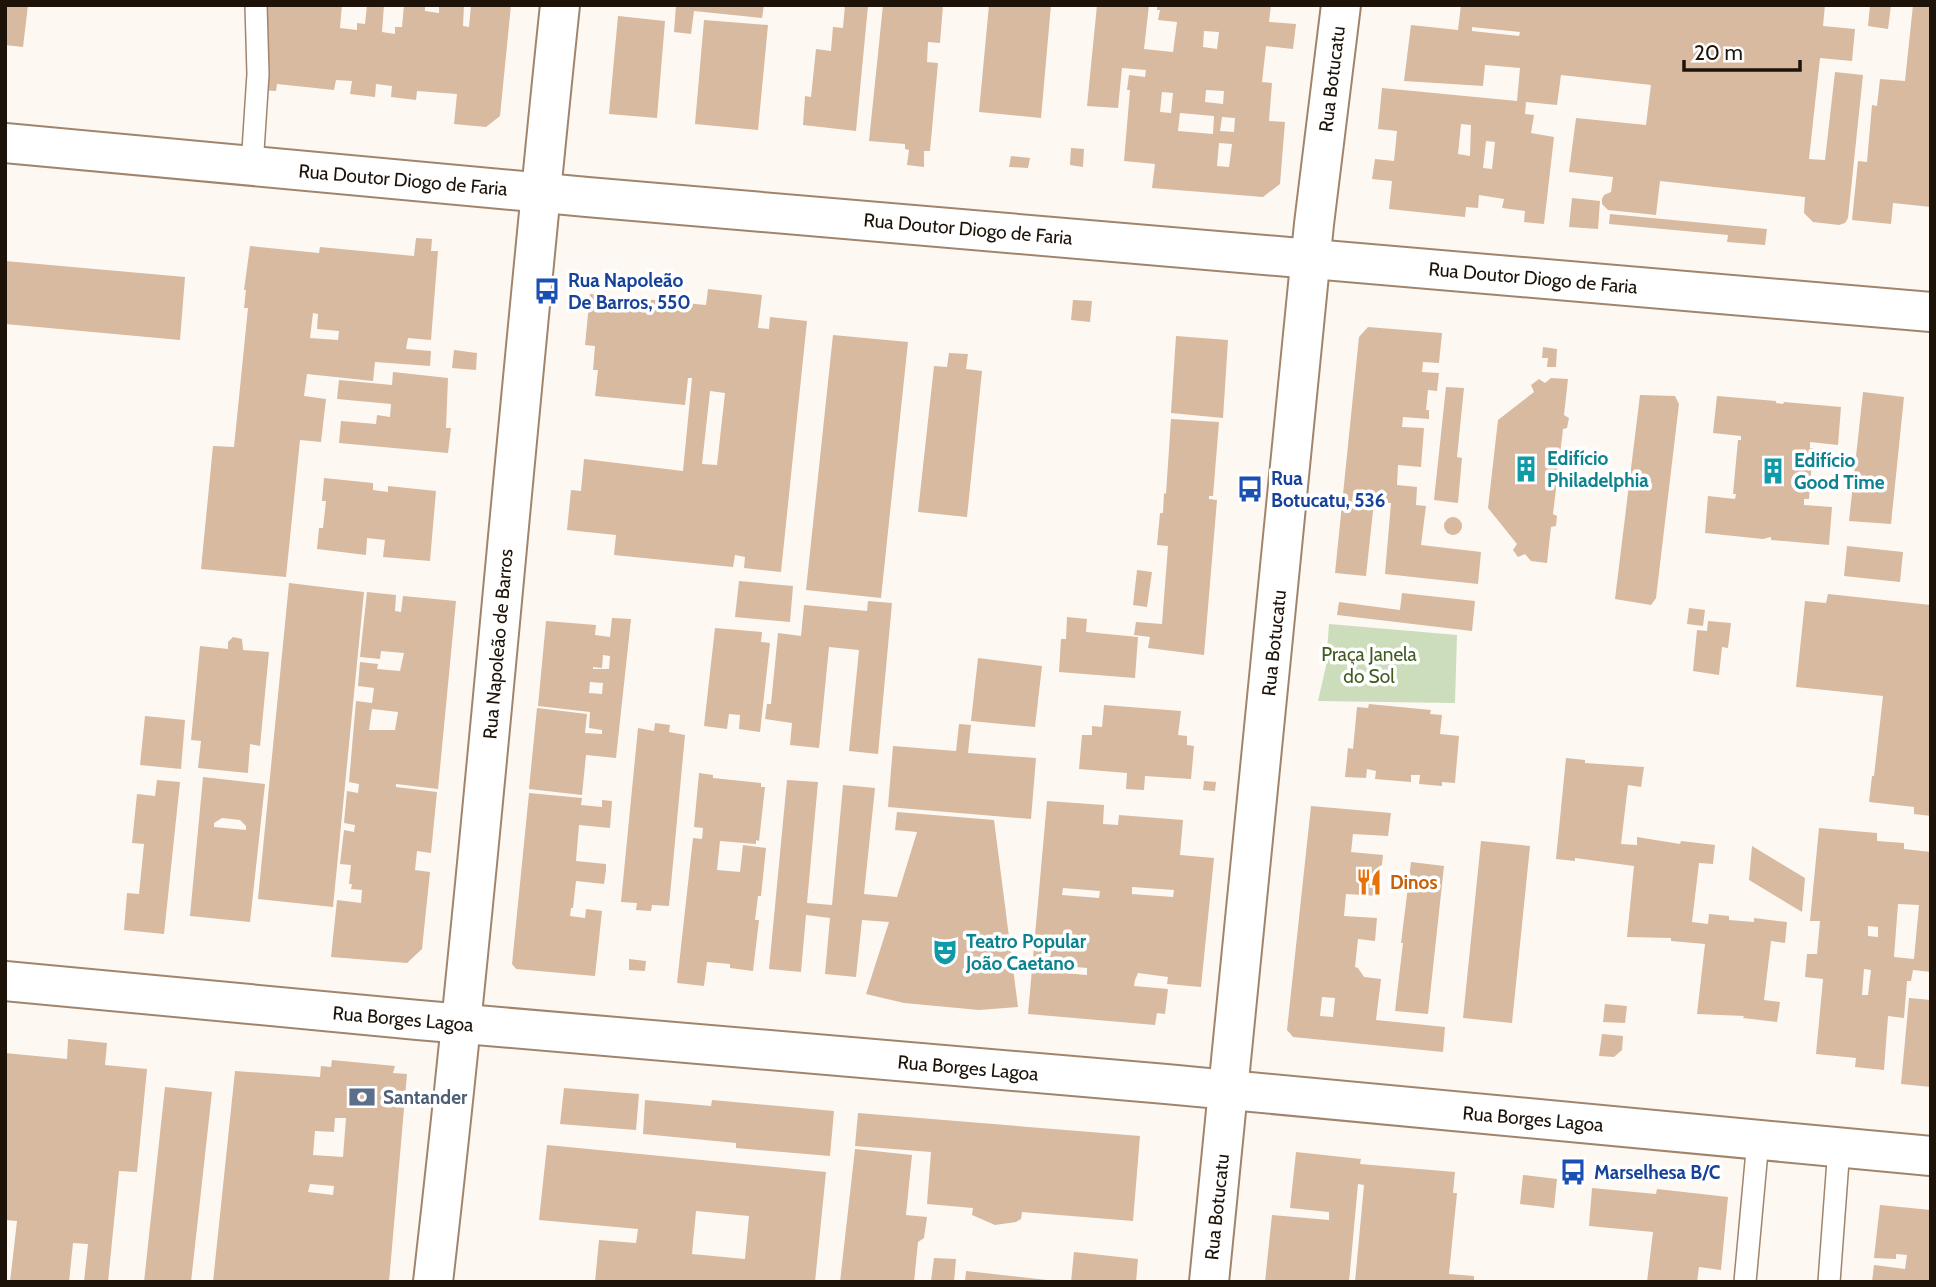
<svg xmlns="http://www.w3.org/2000/svg" width="1936" height="1287" viewBox="0 0 1936 1287" font-family="Cabin,sans-serif">
  <rect width="100%" height="100%" fill="#fef8f3"/>
  <polygon fill="#cbddba" points="1329,624 1457,635 1455,703 1318,701 1326,666"/>
  <g fill="#d7baa0" fill-rule="evenodd">
    <polygon points="5,5 28,5 23,47 5,45"/>
    <polygon points="266,5 342,5 340,28 357,30 357,23 365,24 367,5 384,5 382,32 395,34 395,27 402,27 404,5 425,7 425,11 439,13 439,5 464,5 463,26 469,27 471,5 511,5 500,116 486,127 454,124 457,94 417,91 416,100 391,97 392,86 376,84 375,97 350,94 352,81 336,80 334,90 277,84 276,91 258,90"/>
    <polygon points="676,5 764,5 762,18 694,11 691,34 674,32"/>
    <polygon points="845,5 868,6 856,131 803,125 805,96 811,97 816,49 831,51 833,27 843,28"/>
    <polygon points="883,5 943,5 940,43 928,42 927,62 938,63 930,151 924,151 924,167 907,165 909,150 905,149 905,144 869,141"/>
    <polygon points="989,5 1051,5 1041,118 979,112"/>
    <path d="M1097 5H1149L1144 49 1173 52 1177 22 1158 20 1160 10H1157V5H1271L1269 22 1296 24 1293 49 1266 46 1262 82 1272 83 1269 121 1285 122 1280 184 1263 197 1152 188 1155 164 1124 161 1130 90H1127L1129 75 1145 77 1146 70 1122 68 1118 108 1087 106ZM1204 31 1219 32 1217 49 1203 47ZM1206 90 1224 91 1223 104 1205 102ZM1162 92 1173 93 1171 113 1160 112ZM1180 113 1214 116 1213 134 1178 131ZM1222 117 1235 118 1234 132 1220 131ZM1219 143 1232 144 1229 167 1217 166Z"/>
    <path d="M1461 5H1825L1823 26 1855 29 1852 61 1820 58 1809 159 1825 160 1835 72 1863 75 1848 218 1845 223 1839 225 1813 222 1804 213 1805 197 1660 181 1656 215 1608 210 1602 204V199L1604 195 1611 192 1613 177 1569 172 1576 118 1646 125 1651 85 1561 75 1557 105 1526 102 1525 114 1534 115 1531 133 1554 137 1544 224 1524 222 1525 211 1502 208 1504 199 1479 195 1478 208 1466 207 1465 217 1389 209 1392 181 1372 179 1375 159 1394 161 1397 131 1378 129 1382 88 1517 101 1520 68 1485 65 1483 86 1404 81 1411 25 1458 30ZM1472 27 1520 32 1519 36 1472 31ZM1461 124 1471 125 1470 156 1458 154ZM1486 141 1495 142 1492 169 1483 168Z"/>
    <polygon points="1870,5 1891,5 1888,29 1868,26"/>
    <polygon points="1913,5 1931,5 1931,207 1893,203 1891,224 1852,220 1858,161 1867,162 1872,105 1877,106 1880,79 1905,81"/>
    <polygon points="618,16 665,21 657,118 609,114"/>
    <polygon points="704,20 768,25 758,130 695,124"/>
    <polygon points="1071,148 1084,149 1083,167 1070,165"/>
    <polygon points="1011,156 1030,158 1028,168 1009,167"/>
    <polygon points="1572,198 1600,201 1598,229 1569,227"/>
    <polygon points="1610,214 1767,229 1765,245 1727,242 1728,235 1609,224"/>
    <path d="M416 238 432 239 431 251H438L431 340 408 338 406 349 431 351 430 366 375 362 373 381 307 374 304 396 326 399 321 442 300 440 286 577 201 569 213 446 234 447 248 308H244L246 290H244L250 246 319 253 320 247 414 256ZM313 313 318 314 317 329 339 331 338 340 310 338Z"/>
    <polygon points="5,261 185,277 180,340 5,324"/>
    <path d="M708 289 762 295 758 328 769 329 770 317 807 321 781 572 744 568 745 557 735 555 733 567 614 555 616 535 567 530 571 490 581 491 584 459 683 471 692 378H688L685 405 595 396 598 370H593L595 346 585 345 590 294 706 305ZM710 391 725 393 717 465 702 464Z"/>
    <polygon points="1073,300 1092,301 1090,322 1071,320"/>
    <polygon points="1368,327 1442,333 1439,363 1423,362 1422,372 1439,373 1437,391 1428,390 1426,410 1429,410 1429,419 1403,417 1402,427 1424,428 1421,467 1398,465 1397,485 1417,487 1416,505 1426,506 1421,545 1481,552 1478,584 1385,574 1391,503 1374,502 1366,576 1335,573 1359,337"/>
    <polygon points="833,335 908,342 881,598 806,590"/>
    <polygon points="1176,336 1228,340 1223,418 1171,413"/>
    <polygon points="1543,347 1557,349 1556,367 1547,367 1548,358 1542,358"/>
    <polygon points="454,350 477,353 476,370 452,368"/>
    <polygon points="949,353 968,354 966,369 982,371 967,517 918,512 934,366 947,367"/>
    <polygon points="393,372 448,378 446,428 451,428 448,453 339,443 341,421 376,424 377,415 390,417 391,404 337,399 339,380 392,385"/>
    <polygon points="1551,378 1568,379 1564,415 1569,418 1567,428 1563,429 1553,514 1557,516 1556,526 1551,527 1547,563 1531,561 1525,554 1518,557 1513,550 1517,544 1488,508 1498,420 1534,392 1531,385 1539,379 1545,383"/>
    <polygon points="1446,387 1464,388 1457,457 1462,458 1458,503 1434,500"/>
    <polygon points="1863,392 1904,397 1891,524 1849,521"/>
    <polygon points="1640,395 1675,396 1679,404 1656,598 1651,605 1615,599"/>
    <polygon points="1717,396 1776,401 1776,403 1783,404 1784,402 1841,407 1838,445 1810,442 1810,448 1813,448 1809,499 1804,499 1804,505 1832,507 1829,545 1771,540 1771,537 1763,539 1705,533 1708,496 1735,499 1736,494 1733,494 1738,440 1741,440 1741,436 1713,433"/>
    <polygon points="1171,419 1219,422 1213,496 1209,496 1209,499 1217,500 1204,655 1148,648 1150,637 1134,635 1136,622 1162,624 1168,546 1157,545 1160,513 1163,513 1164,493 1166,494"/>
    <polygon points="324,478 373,483 373,490 388,492 388,486 436,491 430,561 383,557 385,540 367,538 366,555 317,549 319,528 323,528 326,501 322,501"/>
    <circle cx="1453" cy="526" r="9"/>
    <polygon points="1847,546 1903,552 1900,582 1844,576"/>
    <polygon points="1137,570 1152,572 1147,607 1133,605"/>
    <polygon points="739,581 793,586 790,622 735,617"/>
    <polygon points="289,583 364,592 333,907 258,899"/>
    <path d="M367 592 396 595 395 611 401 612 403 596 456 601 438 789 396 784V787L437 792 431 853 417 851 415 870 430 872 422 949 407 963 331 957 337 900 361 903 362 890 351 889 352 884H349L351 865 340 864 344 830 354 832 355 825 344 823 347 791 358 793 359 784 349 782 356 701 372 703 374 688 358 686 360 662 378 664 377 669 400 671 404 653 381 651 380 659 360 657ZM372 709 398 712 395 730H369Z"/>
    <polygon points="1402,593 1475,601 1472,631 1337,615 1339,602 1400,610"/>
    <polygon points="1828,594 1931,605 1931,816 1914,814 1914,807 1869,802 1872,776 1874,776 1883,696 1796,687 1805,601 1826,603"/>
    <polygon points="868,601 892,603 878,754 849,751 859,650 829,647 819,748 790,745 792,723 765,719 767,704 771,704 778,633 801,636 804,605 867,611"/>
    <polygon points="1689,608 1705,610 1703,626 1687,624"/>
    <polygon points="1067,617 1087,619 1086,632 1138,637 1135,678 1059,672 1061,639 1066,639"/>
    <path d="M612 618 631 619 616 758 586 755 582 795 529 789 537 708 587 714 585 733 602 734V730L589 728 590 712 538 706 546 621 596 625 595 635 610 637ZM603 655 610 656 609 669H593V667L602 668ZM590 682 603 683 602 694 589 693Z"/>
    <polygon points="1708,621 1731,623 1728,648 1722,647 1719,675 1693,671 1697,630 1707,631"/>
    <polygon points="715,628 762,632 761,642 770,643 760,732 739,729 740,715 729,714 727,729 704,726"/>
    <polygon points="233,637 242,639 243,650 269,652 260,746 250,744 248,773 198,768 201,741 191,740 200,646 228,649 228,642"/>
    <polygon points="978,658 1042,666 1035,727 971,721"/>
    <polygon points="1369,704 1431,710 1430,714 1442,715 1440,734 1459,736 1455,783 1442,782 1442,786 1419,784 1420,775 1411,775 1411,782 1375,779 1376,771 1367,769 1366,778 1345,777 1348,748 1353,749 1357,707 1368,708"/>
    <polygon points="1104,705 1181,711 1178,735 1187,736 1187,745 1194,746 1191,779 1145,776 1144,790 1126,789 1127,773 1079,769 1082,735 1092,735 1092,726 1102,727"/>
    <polygon points="145,716 185,720 181,769 140,765"/>
    <polygon points="655,723 670,725 669,732 685,735 669,906 652,905 651,911 636,910 637,903 621,902 638,728 654,731"/>
    <polygon points="959,724 971,725 968,753 1036,758 1031,819 888,807 893,746 956,751"/>
    <polygon points="1566,758 1585,760 1585,763 1644,767 1641,787 1628,785 1621,844 1637,845 1637,837 1680,844 1681,841 1715,845 1713,864 1699,863 1692,922 1708,924 1709,914 1729,916 1729,920 1754,922 1754,918 1787,922 1785,943 1771,941 1764,1000 1780,1002 1777,1022 1743,1018 1744,1016 1697,1014 1705,944 1671,941 1671,938 1627,937 1634,866 1575,858 1575,861 1556,859"/>
    <polygon points="699,773 713,775 713,778 761,783 761,787 765,787 759,841 756,840 756,844 720,841 717,870 740,872 743,845 766,848 761,896 758,896 755,920 759,920 753,971 730,968 730,964 707,962 704,986 677,983 693,838 702,839 703,828 694,827"/>
    <path d="M203 777 265 784 250 922 190 916ZM222 818 240 820 246 826V830L214 827V823Z"/>
    <polygon points="157,780 180,782 164,934 124,930 127,893 139,894 144,844 132,843 137,794 155,796"/>
    <polygon points="787,780 818,782 807,903 832,905 843,785 875,788 864,894 897,897 917,832 895,830 897,812 994,820 1018,1007 979,1010 904,1003 866,994 889,922 862,920 856,977 825,974 830,918 806,915 801,972 769,969"/>
    <polygon points="1204,781 1216,782 1215,791 1203,790"/>
    <polygon points="529,793 582,798 581,805 602,807 602,800 612,801 610,828 579,825 576,861 606,864 606,870 604,884 576,881 573,908 571,908 570,916 585,918 586,909 602,911 595,976 516,969 512,964"/>
    <path d="M1047 801 1104 805 1103 824 1118 825 1119 815 1183 820 1180 855 1214 858 1201 987 1167 984 1168 977 1138 973 1135 980 1134 986 1168 989 1165 1014 1157 1013 1155 1025 1028 1014ZM1132 887 1174 890 1173 897 1132 894ZM1063 888 1100 891 1099 898 1062 895ZM1064 966 1087 968V975L1063 973Z"/>
    <path d="M1311 806 1391 813 1388 836 1353 834 1351 852 1383 855 1379 896 1346 894 1344 916 1377 918 1375 941 1358 939 1355 967 1358 968 1364 977 1381 979 1376 1020 1445 1027 1443 1052 1293 1037 1287 1030ZM1322 997 1335 998 1333 1017 1320 1016Z"/>
    <path d="M1819 828 1877 833V841L1904 843V849L1931 852V972L1913 970 1911 981H1907L1904 1018 1888 1016 1884 1070 1855 1067 1856 1058 1816 1054 1823 979 1805 977 1807 954H1817L1820 921H1810ZM1898 904 1919 905 1914 959 1894 957ZM1868 926 1878 927V937L1868 936ZM1864 969 1871 970 1868 995H1862Z"/>
    <polygon points="1481,841 1530,846 1512,1023 1463,1018"/>
    <polygon points="1752,846 1805,878 1802,912 1749,880"/>
    <polygon points="1411,862 1444,866 1428,1014 1395,1011 1403,943 1401,943"/>
    <polygon points="629,959 646,961 645,971 629,970"/>
    <polygon points="1909,998 1931,1000 1931,1087 1901,1084"/>
    <polygon points="1605,1004 1627,1006 1625,1023 1603,1022"/>
    <polygon points="1602,1034 1623,1036 1622,1050 1614,1057 1599,1056"/>
    <polygon points="68,1039 107,1043 105,1065 147,1069 137,1172 119,1171 108,1282 84,1282 88,1244 73,1243 69,1282 10,1282 17,1221 5,1220 5,1053 67,1059"/>
    <path d="M332 1060 395 1066 393 1073 407 1074 389 1282H213L235 1071 320 1077 321 1066 331 1067ZM335 1118H346L343 1157 313 1155 315 1131 334 1132ZM310 1184 334 1186 333 1195 308 1192Z"/>
    <polygon points="165,1087 212,1092 191,1282 144,1282"/>
    <polygon points="564,1088 639,1094 636,1130 560,1124"/>
    <polygon points="645,1100 711,1106 712,1100 834,1111 830,1156 736,1148 736,1143 643,1134"/>
    <polygon points="858,1113 1140,1136 1133,1221 1022,1212 1021,1219 1016,1222 995,1225 972,1215 973,1208 927,1204 931,1152 855,1146"/>
    <path d="M547 1145 826 1172 815 1282H595L599 1240 636 1243 638 1229 539 1220ZM696 1211 749 1216 745 1259 692 1254Z"/>
    <polygon points="855,1149 912,1155 906,1215 927,1217 924,1238 918,1242 914,1282 840,1282"/>
    <polygon points="1296,1152 1361,1159 1360,1164 1455,1172 1453,1193 1457,1193 1449,1274 1474,1276 1474,1282 1355,1282 1364,1185 1358,1184 1349,1282 1265,1282 1272,1215 1329,1220 1329,1212 1290,1208"/>
    <polygon points="1523,1175 1557,1179 1554,1208 1520,1204"/>
    <polygon points="1592,1188 1656,1194 1657,1189 1728,1197 1721,1270 1699,1267 1697,1282 1647,1282 1653,1232 1589,1226"/>
    <polygon points="1880,1205 1931,1210 1931,1282 1872,1282 1874,1265 1905,1269 1907,1255 1896,1254 1896,1259 1874,1258"/>
    <polygon points="1074,1252 1138,1259 1136,1282 1071,1282"/>
    <polygon points="934,1258 956,1259 954,1282 931,1281"/>
    <polygon points="966,1271 1047,1280 1047,1282 965,1282"/>
  </g>
  <g fill="none" stroke-linecap="round" stroke-linejoin="round">
    <g stroke="#a0856c" stroke-width="24">
      <g id="lane">
        <polyline points="252,166 258,74 256,5"/>
        <polyline points="1745,1282 1758,1140"/>
        <polyline points="1829,1282 1839,1147"/>
      </g>
    </g>
    <g stroke="#a0856c" stroke-width="42">
      <g id="street">
        <polyline points="5,143 587,197 1931,312"/>
        <path d="M433 1282C482 857 515 430 560 5"/>
        <polyline points="1209,1282 1314,224 1341,5"/>
      </g>
    </g>
    <g stroke="#a0856c" stroke-width="42">
      <polyline id="secondary" points="5,981 418,1020 1166,1084 1931,1156"/>
    </g>
    <use href="#lane" stroke="#fff" stroke-width="21"/>
    <use href="#street" stroke="#fff" stroke-width="38"/>
    <use href="#secondary" stroke="#fff" stroke-width="38"/>
  </g>
  <defs>
    <g id="bus-bare" transform="scale(2.1)"><path d="M-5-6H5V4H4V6H2V4H-2V6H-4V4H-5ZM-3.5-4V0h7V-4ZM-3.5 1.2v1.5H-2V1.2ZM2 1.2v1.5H3.5V1.2Z" fill="#1a4fb4" stroke="#fff" stroke-width="2.5" paint-order="stroke"/></g>
    <g id="building-bare" transform="scale(2.1)"><path d="M-4-6H4V6H1V3H-1V6H-4ZM-2.5-4.3h1.7v1.8h-1.7ZM.8-4.3h1.7v1.8H.8ZM-2.5-1h1.7V.8h-1.7ZM.8-1h1.7V.8H.8Z" fill="#0f9aa8" stroke="#fff" stroke-width="2.5" paint-order="stroke"/></g>
    <g id="restaurant-bare" transform="scale(2.1)"><path d="M-5-6h1v4h1v-4h1v4h1v-4h1v5L-1.5 .5V6h-2V.5L-5-1ZM5-6V6H3V1.5H1.5Q1.5-4 5-6Z" fill="#e8710a" stroke="#fff" stroke-width="2.5" paint-order="stroke"/></g>
    <g id="theatre-bare" transform="scale(2.1)"><path d="M-5-5.5Q0-4 5-5.5V0Q5 5 0 6Q-5 5-5 0ZM-3.3-2.5H-1v1.5H-3.3ZM1-2.5H3.3v1.5H1ZM-2.8 1Q0 5.5 2.8 1Z" fill="#0f9aa8" stroke="#fff" stroke-width="2.5" paint-order="stroke"/></g>
    <g id="bank-bare" transform="scale(2.1)"><path d="M-6-4H6V4H-6ZM0-2.3a2.3 2.3 0 1 0 0 4.6a2.3 2.3 0 1 0 0-4.6Z" fill="#5c6f8a" stroke="#fff" stroke-width="2.5" paint-order="stroke"/></g>
  </defs>
  <g fill-rule="evenodd">
    <use href="#bus-bare" x="547" y="291"/>
    <use href="#building-bare" x="1526" y="469"/>
    <use href="#building-bare" x="1773" y="471"/>
    <use href="#bus-bare" x="1250" y="489"/>
    <use href="#restaurant-bare" x="1369" y="882"/>
    <use href="#theatre-bare" x="945" y="952"/>
    <use href="#bank-bare" x="362" y="1097"/>
    <use href="#bus-bare" x="1573" y="1172"/>
  </g>
  <g text-anchor="middle" dominant-baseline="central" stroke-width="7" stroke-linejoin="round" paint-order="stroke">
    <g font-size="19" fill="#1d1309" stroke="#fff">
      <text transform="translate(1332 79) rotate(-83)">Rua Botucatu</text>
      <text transform="translate(403 180) rotate(5)">Rua Doutor Diogo de Faria</text>
      <text transform="translate(968 229) rotate(5)">Rua Doutor Diogo de Faria</text>
      <text transform="translate(1533 278) rotate(5)">Rua Doutor Diogo de Faria</text>
      <text transform="translate(1274 643) rotate(-84)">Rua Botucatu</text>
      <text transform="translate(498 644) rotate(-85)">Rua Napoleão de Barros</text>
      <text transform="translate(403 1019) rotate(5)">Rua Borges Lagoa</text>
      <text transform="translate(968 1068) rotate(5)">Rua Borges Lagoa</text>
      <text transform="translate(1533 1119) rotate(5)">Rua Borges Lagoa</text>
      <text transform="translate(1217 1207) rotate(-84)">Rua Botucatu</text>
    </g>
    <g font-size="19" font-weight="bold" fill="#164399" stroke="#fff" text-anchor="start">
      <text x="568" y="280">Rua Napoleão<tspan x="568" dy="22">De Barros, 550</tspan></text>
      <text x="1271" y="478">Rua<tspan x="1271" dy="22">Botucatu, 536</tspan></text>
      <text x="1594" y="1172">Marselhesa B/C</text>
    </g>
    <g font-size="19" font-weight="bold" fill="#0d838f" stroke="#fff" text-anchor="start">
      <text x="1547" y="458">Edifício<tspan x="1547" dy="22">Philadelphia</tspan></text>
      <text x="1794" y="460">Edifício<tspan x="1794" dy="22">Good Time</tspan></text>
      <text x="966" y="941">Teatro Popular<tspan x="966" dy="22">João Caetano</tspan></text>
    </g>
    <g font-size="19" fill="#405b1e" stroke="#fff">
      <text x="1369" y="654">Praça Janela<tspan x="1369" dy="22">do Sol</tspan></text>
    </g>
    <g font-size="19" font-weight="bold" fill="#c56008" stroke="#fff" text-anchor="start">
      <text x="1390" y="882">Dinos</text>
    </g>
    <g font-size="19" font-weight="bold" fill="#4e5e75" stroke="#fff" text-anchor="start">
      <text x="383" y="1097">Santander</text>
    </g>
  </g>
  <rect width="1936" height="1287" fill="none" stroke="#1d1309" stroke-width="14"/>
  <path d="M1684 60v10h116v-10" fill="none" stroke="#1d1309" stroke-width="3.5"/>
  <text x="1694" y="60" font-size="21" fill="#1d1309" stroke="#ffffff" stroke-width="5" paint-order="stroke">20 m</text>
</svg>
